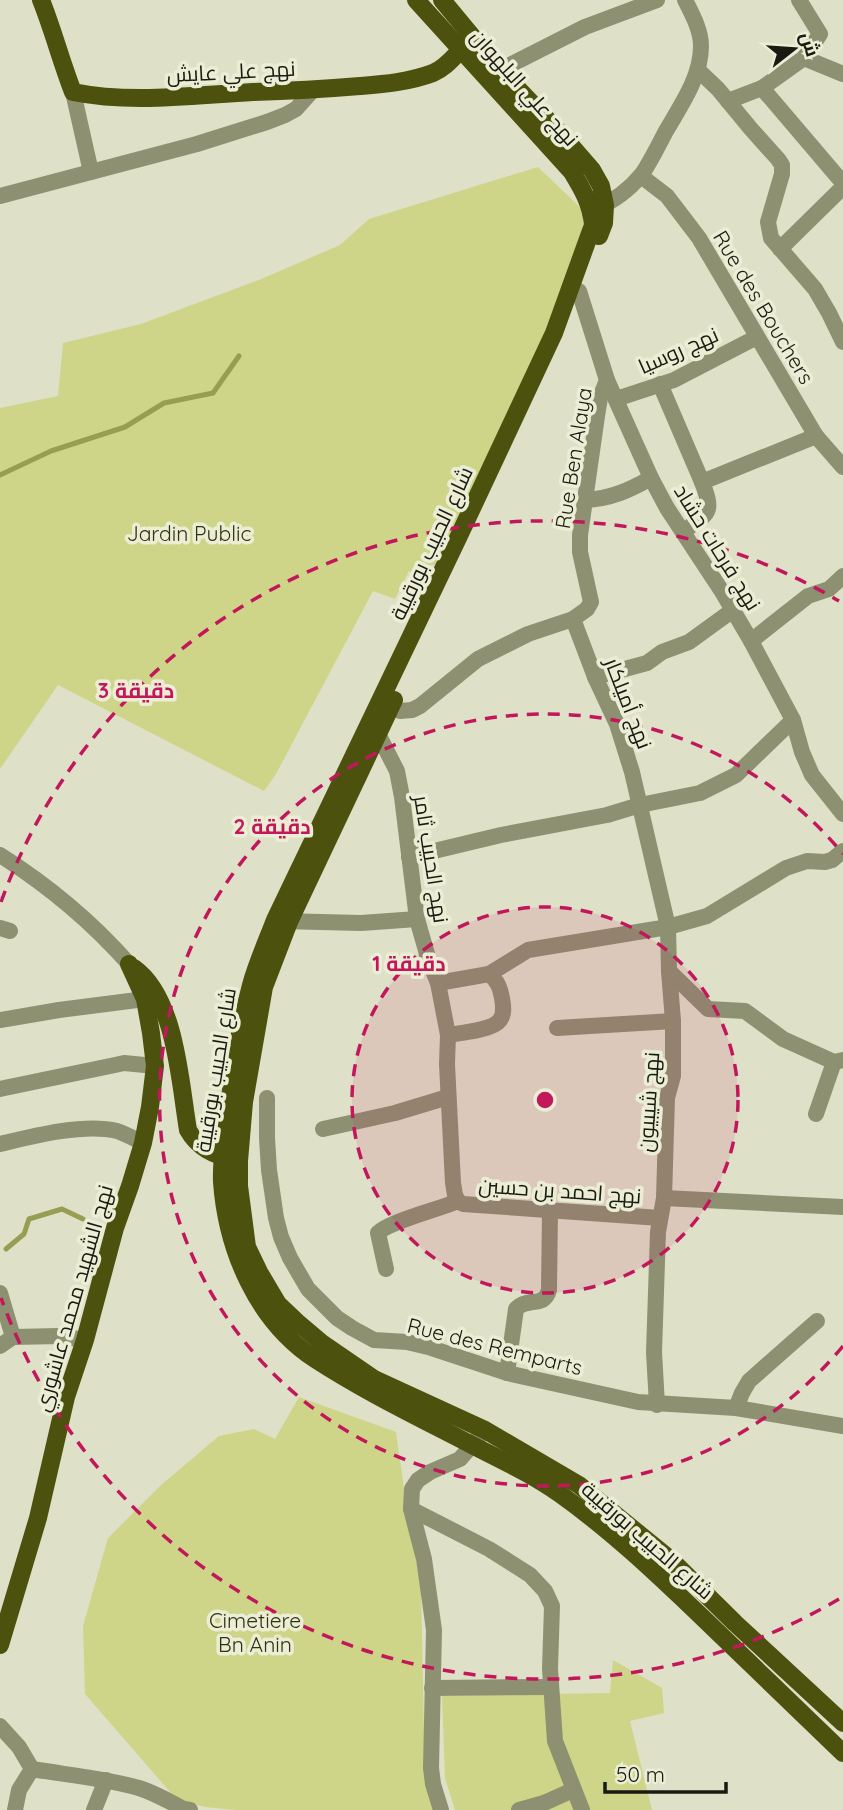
<svg xmlns="http://www.w3.org/2000/svg" width="843" height="1810" viewBox="0 0 843 1810" font-family="Quicksand,Cairo,sans-serif">
  <rect width="100%" height="100%" fill="#dee1c8"/>
  <g fill="#ced588">
    <polygon points="538,167 584,211 581,245 538,361 440,564 424,566 417,575 409,571 395,599 373,591 276,774 264,791 58,685 0,769 0,408 58,396 63,343 141,324 259,280 340,245 369,219"/>
    <polygon points="299,1397 396,1432 409,1524 421,1587 425,1780 434,1810 235,1810 205,1807 177,1800 85,1694 83,1626 108,1538 161,1485 219,1436 254,1429 275,1439"/>
    <polygon points="613,1660 662,1688 664,1713 630,1721 652,1810 455,1810 445,1778 442,1696 610,1693"/>
  </g>
  <g fill="none" stroke-linecap="round" stroke-linejoin="round">
    <g stroke="#979e51" stroke-width="5">
      <polyline points="0,475 51,451 125,427 164,403 213,393 239,356"/>
      <polyline points="6,1249 24,1234 29,1219 62,1209 83,1219"/>
    </g>
    <g stroke="#8d9171" stroke-width="16">
      <polyline points="804,58 843,74"/>
      <polyline points="500,70 585,27 657,0"/>
      <polyline points="698,70 718,89 751,129 778,159 782,165 782,174 768,222 771,238 815,289 829,313 843,342"/>
      <polyline points="762,88 843,183"/>
      <polyline points="73,92 91,172"/>
      <polyline points="728,101 762,88 804,58 820,34 799,0"/>
      <polyline points="641,176 667,196 699,238 816,436 843,467"/>
      <polyline points="0,196 197,144 267,122 285,115 296,109 313,90"/>
      <path d="M594 210C612 202 630 189 642 174 651 161 658 146 666 131 681 105 701 77 701 46 701 30 692 14 685 0"/>
      <polyline points="780,249 843,187"/>
      <polyline points="570,287 579,291 607,380 651,478 667,508 721,590 751,641 793,720 802,752 812,775 843,814"/>
      <polyline points="660,384 702,482"/>
      <polyline points="616,399 674,380 757,337"/>
      <path d="M585 500C610 499 630 490 651 478"/>
      <path d="M683 532C708 512 715 515 702 482L816 436"/>
      <polyline points="573,619 595,677 617,724 632,772 668,927 669,971 673,1021 673,1076 667,1098 664,1198 658,1232 654,1352 657,1405"/>
      <polyline points="751,641 808,596 829,589 843,576"/>
      <polyline points="595,677 647,663 662,652 689,642 733,610"/>
      <polyline points="380,702 400,711 412,710 420,706 478,659 528,634 573,619 587,609 591,602 580,552 580,535 597,416 600,398 607,380"/>
      <polyline points="372,728 378,734 397,771 402,797 417,919 429,961 438,983 448,1035 447,1064 453,1183 455,1195 458,1201"/>
      <path d="M0 855C49 886 90 920 129 964"/>
      <polyline points="409,857 501,835 607,815 640,805 700,793 736,775 793,720"/>
      <polyline points="280,921 361,923 417,919"/>
      <polyline points="0,928 10,931"/>
      <polyline points="669,971 708,1009 745,1011 783,1039 834,1062 843,1060"/>
      <polyline points="489,974 528,950 668,927 707,916 786,868 807,861 825,862 832,860 843,851"/>
      <path d="M438 983 489 974C498 981 500 988 502 998 503 1005 505 1013 500 1020 493 1030 461 1033 448 1035"/>
      <polyline points="0,1020 59,1010 145,999"/>
      <polyline points="557,1028 673,1021"/>
      <polyline points="0,1089 115,1065 124,1063 155,1066"/>
      <polyline points="267,1098 267,1138 269,1170 276,1218 281,1237 290,1258 308,1289 337,1318 352,1328 374,1340 407,1342 428,1347 507,1373 638,1402 736,1408 843,1426"/>
      <polyline points="816,1114 834,1062"/>
      <polyline points="323,1129 395,1113 448,1097"/>
      <path d="M0 1144C33 1136 84 1123 117 1131 126 1134 135 1139 143 1143"/>
      <polyline points="664,1198 843,1207"/>
      <polyline points="458,1201 463,1204 660,1218"/>
      <path d="M386 1269 378 1233C388 1222 440 1209 458 1201"/>
      <polyline points="0,1293 13,1337"/>
      <polyline points="0,1346 13,1337 59,1336 85,1340"/>
      <path d="M507 1373 516 1309C528 1296 544 1309 549 1290L550 1211"/>
      <polyline points="736,1408 742,1393 749,1381 817,1321"/>
      <polyline points="411,1509 489,1549 530,1575 545,1591 552,1606 550,1669 555,1741 582,1810"/>
      <polyline points="432,1688 551,1687"/>
      <polyline points="0,1726 19,1747 32,1769 19,1790 15,1810"/>
      <path d="M32 1769C68 1775 104 1778 139 1788 155 1793 170 1802 184 1809L190 1810"/>
      <polyline points="94,1810 106,1780"/>
      <polyline points="441,1810 433,1784 431,1768 434,1630 424,1559 411,1509 412,1489 418,1480 430,1472 460,1459 485,1430"/>
      <polyline points="519,1810 544,1803 573,1790"/>
    </g>
    <g stroke="#4d510e" stroke-width="18">
      <path d="M41 0C53 30 61 61 73 92 132 104 194 95 253 92 289 91 324 89 360 86 384 84 409 82 433 73 448 67 457 52 469 42"/>
      <path d="M416 0 572 172C583 190 591 204 593 225L554 333 458 538 275 920C267 941 257 963 251 985 240 1026 233 1071 228 1114 225 1137 221 1160 222 1182 227 1250 257 1321 315 1359 364 1391 418 1417 470 1444 501 1460 532 1474 560 1494 612 1531 657 1574 703 1618 750 1663 796 1708 843 1753"/>
      <polyline points="442,0 500,70 559,132 592,170 601,186 605,205 604,223 599,236"/>
      <polyline points="394,700 289,922 264,987 244,1102 239,1161 239,1186 247,1247 259,1272 278,1304 297,1322 323,1344 374,1379 485,1430 579,1485 671,1560 735,1623 843,1723"/>
      <path d="M134 968C176 998 180 1083 188 1130 198 1148 214 1155 233 1159"/>
      <polyline points="0,1645 38,1518 66,1397 85,1340 115,1228 130,1186 143,1143 150,1107 155,1066 151,1033 145,999 129,964"/>
    </g>
  </g>
  <circle cx="545" cy="1100" r="193" fill="#c2185b" fill-opacity=".12"/>
  <g fill="none" stroke="#c2185b" stroke-width="3.5" stroke-dasharray="12 9">
    <circle cx="545" cy="1100" r="193"/>
    <path d="M843 1346A386 386 0 1 1 843 854"/>
    <path d="M839 1599A579 579 0 0 1 1 1298M1 902A579 579 0 0 1 839 601"/>
  </g>
  <g text-anchor="middle" dominant-baseline="central" stroke-width="7" stroke-linejoin="round" paint-order="stroke">
    <g font-size="21" fill="#191a11" stroke="#ebeed5">
      <text transform="translate(231 71) rotate(-3)">نهج علي عايش</text>
      <text transform="translate(525 87) rotate(48)">نهج علي البلهوان</text>
      <text transform="translate(764 307) rotate(59)">Rue des Bouchers</text>
      <text transform="translate(678 350) rotate(-24)">نهج روسيا</text>
      <text transform="translate(573 458) rotate(-81)">Rue Ben Alaya</text>
      <text transform="translate(431 543) rotate(-65)">شارع الحبيب بورقيبة</text>
      <text transform="translate(718 547) rotate(58)">نهج فرحات حشاد</text>
      <text transform="translate(629 703) rotate(69)">نهج أميلكار</text>
      <text transform="translate(432 859) rotate(81)">نهج الحبيب ثامر</text>
      <text transform="translate(215 1070) rotate(-81)">شارع الحبيب بورقيبة</text>
      <text transform="translate(648 1102) rotate(-86)">نهج شيبيون</text>
      <text transform="translate(560 1190) rotate(4)">نهج احمد بن حسين</text>
      <text transform="translate(73 1298) rotate(-74)">نهج الشهيد محمد عاشوري</text>
      <text transform="translate(495 1346) rotate(14)">Rue des Remparts</text>
      <text transform="translate(648 1540) rotate(41)">شارع الحبيب بورقيبة</text>
    </g>
    <g font-size="21" fill="#303311" stroke="#ebeed5">
      <text x="189" y="533">Jardin Public</text>
      <text x="255" y="1620">Cimetiere<tspan x="255" dy="24">Bn Anin</tspan></text>
    </g>
  </g>
  <circle cx="545" cy="1100" r="10" fill="#c2185b" stroke="#ebeed5" stroke-width="3.5"/>
  <g font-size="21" text-anchor="middle" font-weight="bold" fill="#c2185b" stroke="#ebeed5" stroke-width="7" stroke-linejoin="round" paint-order="stroke">
    <text x="136" y="698">3 دقيقة</text>
    <text x="272" y="834">2 دقيقة</text>
    <text x="409" y="971">1 دقيقة</text>
  </g>
  <g transform="translate(794 49) rotate(73)" stroke="#ebeed5" stroke-width="5" paint-order="stroke">
  <path d="M0-5L12 26L0 18L-12 26Z" fill="#191a11"/>
  <text y="-10" font-size="19" font-weight="bold" text-anchor="middle" fill="#191a11">ش</text>
  </g>
  <path d="M605 1782v10h121v-10" fill="none" stroke="#191a11" stroke-width="3.5"/>
  <text x="616" y="1782" font-size="21" fill="#191a11" stroke="#ebeed5" stroke-width="5" paint-order="stroke">50 m</text>
</svg>
